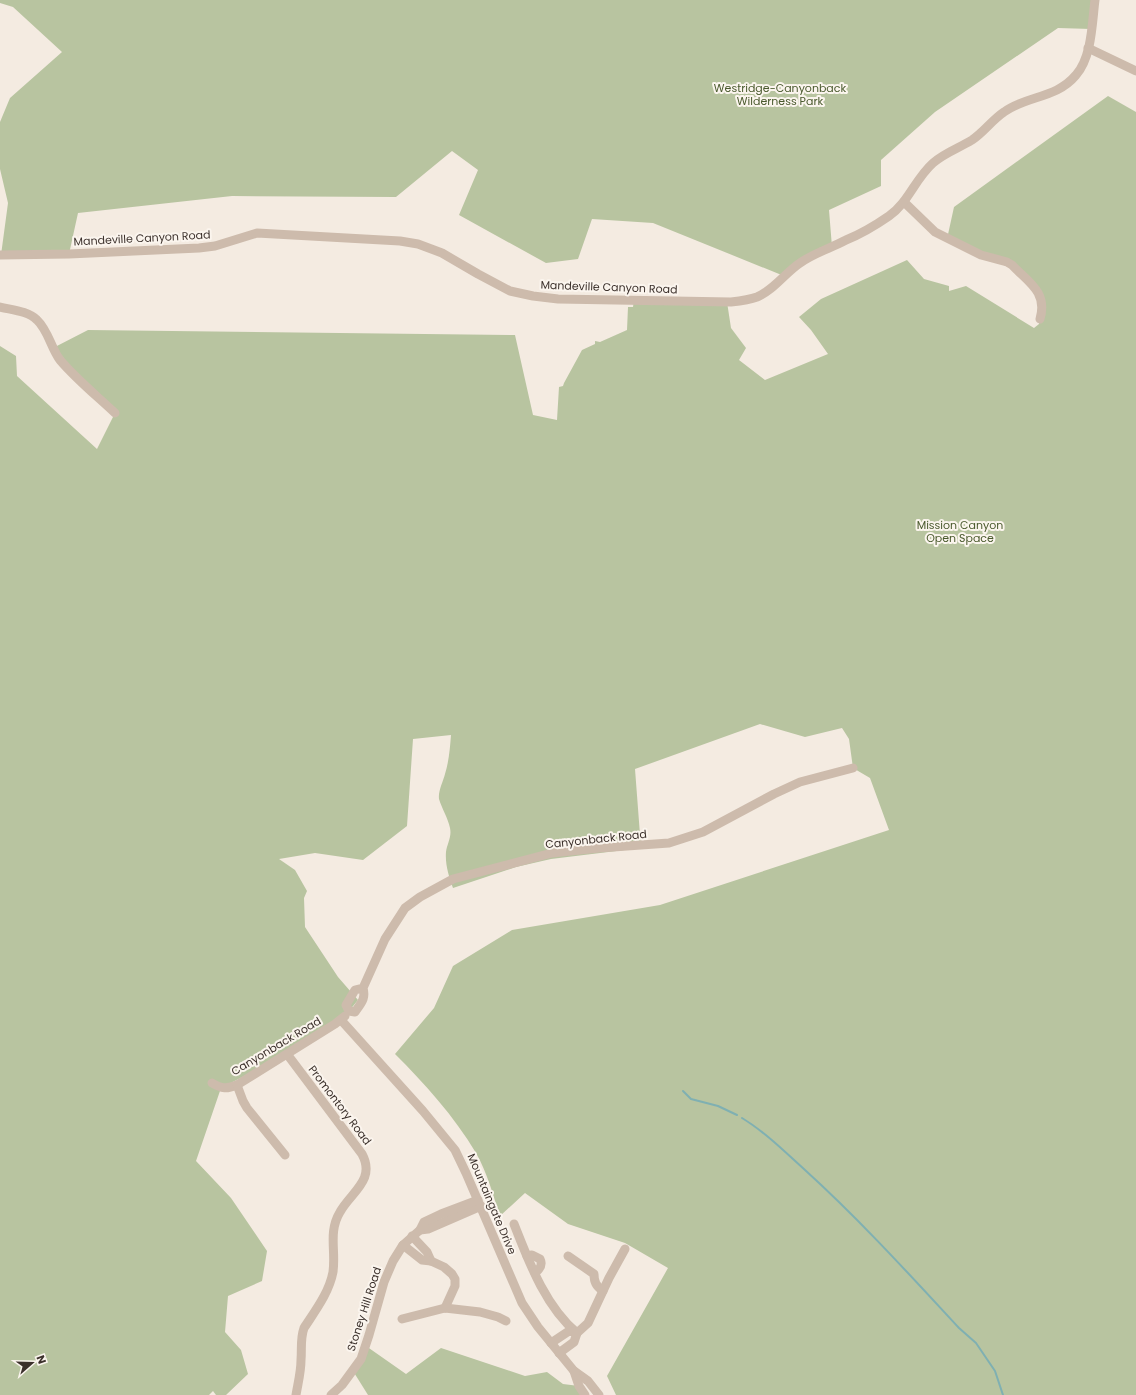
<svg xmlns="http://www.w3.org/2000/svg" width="1136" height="1395" viewBox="0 0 1136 1395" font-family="Poppins,sans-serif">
  <rect width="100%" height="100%" fill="#f4ebe1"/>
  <g fill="#b8c4a0">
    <polygon points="0,0 1095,0 1091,29 1058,28 935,112 881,160 881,186 829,210 832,247 784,276 653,223 592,219 578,259 546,263 459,215 478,170 452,151 396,197 232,196 78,213 69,254 1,255 8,203 0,169 0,122 10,98 62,52 13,7 0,3"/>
    <path d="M1108 96 1136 112V1395H616L607 1376 668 1268 625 1243 568 1224 525 1193 500 1216C493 1195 487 1172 476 1153 454 1116 425 1084 395 1054L434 1008 453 966 512 930 660 905 889 830 870 778 853 768 849 739 842 728 805 737 760 724 635 769 641 848 551 859 516 867 453 888C449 877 445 865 446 852 447 844 452 837 450 828 448 818 442 809 439 799 438 791 443 782 445 774 449 761 450 748 451 735L413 739 407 826 363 860 315 853 279 859 295 870 307 891 304 898 305 927 338 977 358 1000 349 1011 287 1054 221 1088 196 1161 231 1198 267 1251 262 1281 228 1296 225 1332 241 1350 248 1374 226 1395H216L213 1391 209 1395H0V346L16 356 17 376 97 449 115 413 53 348 88 330 515 335 533 415 557 420 559 387 563 386 564 383 582 350 595 344V341L600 342 627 330 628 307H633L634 300 727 302 731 328 746 348 739 360 765 380 828 354 811 330 799 317 821 299 907 260 924 279 949 286V291L966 286 1034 328 1039 324 1042 313V303L1017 271 947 239 954 207Z"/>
    <polygon points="366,1346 406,1374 441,1348 525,1376 547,1372 563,1384 579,1386 585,1395 368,1395 353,1371"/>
  </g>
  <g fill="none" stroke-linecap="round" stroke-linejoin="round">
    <g stroke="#7fb0b2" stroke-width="2">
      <polyline points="683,1091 691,1099 718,1106 737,1115"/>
      <path d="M742 1118C765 1132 785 1152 805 1170 860 1220 909 1274 959 1328L976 1343 995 1371 1003 1395"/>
    </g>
    <g stroke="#cdbbac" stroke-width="9">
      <polyline points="1088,48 1136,71"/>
      <path d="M904 202 935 232 981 255 1007 262 1012 265C1028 282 1048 292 1040 319"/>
      <path d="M0 255 69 254 199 248 215 246 257 233 400 241 418 244 442 253 478 274 510 291 533 296 558 299 731 302C740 301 749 300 757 297 774 290 785 273 800 263 814 253 831 248 846 240 861 234 876 225 889 216 908 203 915 179 933 163 944 153 959 148 972 140 984 132 992 120 1004 112 1027 95 1056 99 1076 75 1092 57 1092 23 1095 0"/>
      <path d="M0 307C12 310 28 311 37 320 48 330 51 348 60 360 76 379 97 396 115 413"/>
      <path d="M363 988 355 990 346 1005 349 1011 355 1012C361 1003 366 999 363 988L385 939 405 908 420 897 453 879 552 853 599 848 669 843 703 832 774 794 800 782 853 768"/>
      <polyline points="341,1020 423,1111 455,1150 466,1173 522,1303 538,1327 574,1371 588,1381 599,1395"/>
      <path d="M287 1054 362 1154C376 1180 351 1192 340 1212 328 1232 336 1250 333 1272 329 1293 315 1311 304 1328 300 1339 302 1349 301 1360 301 1372 298 1383 296 1395"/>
      <path d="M212 1083C222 1089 227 1089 237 1085L335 1024 345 1016"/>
      <polyline points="237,1085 243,1101 247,1108 285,1155"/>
      <path d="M514 1224C529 1262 545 1306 577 1333"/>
      <polyline points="420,1230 428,1229 481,1206"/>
      <polyline points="412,1236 427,1252 431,1261"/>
      <polyline points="403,1245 422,1260 431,1261 444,1267 452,1274 455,1279 455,1286 445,1308"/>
      <path d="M527 1256 532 1255 540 1259C543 1265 540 1269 535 1273"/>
      <path d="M568 1256 594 1274C594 1282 596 1286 603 1291"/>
      <polyline points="402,1319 445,1308 480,1312 498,1317 506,1321"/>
      <polyline points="551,1343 569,1331 577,1333"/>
      <polyline points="559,1353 574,1342 577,1333 588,1323 609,1278 625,1249"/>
      <polyline points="574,1371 579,1386 585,1395"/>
      <polyline points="331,1395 342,1385 361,1359 369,1335 384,1282 393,1261 403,1245 420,1230 424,1222 441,1214 478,1200"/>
    </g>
  </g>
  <g text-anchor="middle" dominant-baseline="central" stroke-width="4" stroke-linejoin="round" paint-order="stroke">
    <g font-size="11" fill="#4a5a2e" stroke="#fbf5ee">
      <text x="780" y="88">Westridge-Canyonback<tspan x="780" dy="13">Wilderness Park</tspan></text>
      <text x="960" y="525">Mission Canyon<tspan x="960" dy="13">Open Space</tspan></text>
    </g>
    <g font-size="11" fill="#3b302b" stroke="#fbf5ee">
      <text transform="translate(142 238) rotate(-3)">Mandeville Canyon Road</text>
      <text transform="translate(609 287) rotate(2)">Mandeville Canyon Road</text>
      <text transform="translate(596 839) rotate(-6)">Canyonback Road</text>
      <text transform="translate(276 1046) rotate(-31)">Canyonback Road</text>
      <text transform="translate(340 1105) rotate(53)">Promontory Road</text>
      <text transform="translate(492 1204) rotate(67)">Mountaingate Drive</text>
      <text transform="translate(364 1309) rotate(-72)">Stoney Hill Road</text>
    </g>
  </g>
  <g transform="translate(32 1363) rotate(70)" stroke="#fbf5ee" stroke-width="3" paint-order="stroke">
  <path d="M0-3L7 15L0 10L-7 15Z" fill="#3b302b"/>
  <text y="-6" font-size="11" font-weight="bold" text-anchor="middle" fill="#3b302b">N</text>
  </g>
</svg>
